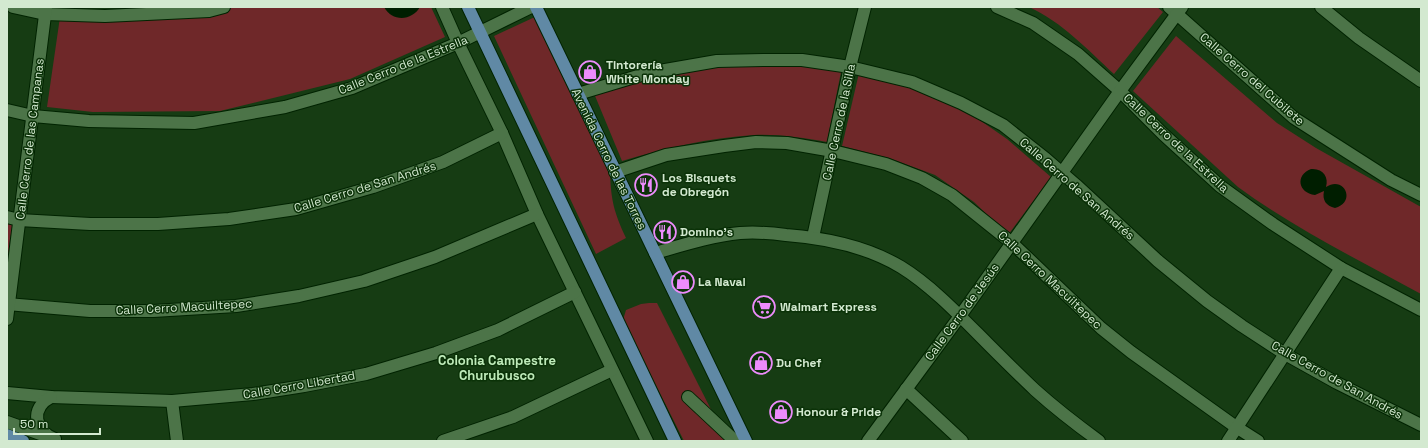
<svg xmlns="http://www.w3.org/2000/svg" width="1428" height="448" viewBox="0 0 1428 448" font-family="'Space Grotesk',sans-serif">
  <rect width="100%" height="100%" fill="#163c13"/>
  <g fill="#6f2829">
    <polygon points="233,7 431,7 445,37 350,79 220,111 93,112 47,107 60,17 209,13"/>
    <path d="M1029 7H1157L1163 12 1114 74C1088 50 1062 22 1029 7Z"/>
    <path d="M537 16 610 172C611 201 614 212 626 238L596 254 494 36Z"/>
    <path d="M1176 36 1277 123 1316 148 1421 207V294C1359 260 1295 229 1238 187L1133 91Z"/>
    <path d="M716 59 842 67 827 142C803 138 779 134 754 135 709 138 665 148 622 161L593 91Z"/>
    <polygon points="859,73 910,87 958,105 1007,139 1051,177 1008,235 974,202 935,175 889,158 842,146"/>
    <polygon points="7,218 13,220 7,262"/>
    <polygon points="649,303 657,303 727,441 684,441 623,320 626,310 641,304"/>
  </g>
  <g fill="#001e00">
    <path d="M384 7H420C412 21 392 22 384 7Z"/>
    <path d="M1311 169C1323 168 1329 177 1326 187 1344 175 1357 202 1335 208 1326 206 1322 200 1324 191L1315 195C1298 193 1295 175 1311 169Z"/>
  </g>
  <g fill="none" stroke-linecap="round" stroke-linejoin="round">
    <g stroke="#002300" stroke-width="14">
      <g id="minor">
        <polyline points="13,7 45,14 105,16 209,11 224,7"/>
        <polyline points="442,7 458,43 502,133 537,214 647,441"/>
        <polyline points="997,7 1033,23 1078,54 1120,91 1163,134 1220,186 1273,224 1341,268 1421,310"/>
        <polyline points="1169,7 1294,118 1391,180 1421,195"/>
        <polyline points="1321,7 1359,38 1421,81"/>
        <polyline points="578,94 648,73 717,61 763,60 802,60 850,67 912,82 961,103 1003,125 1046,159 1076,185 1158,261 1207,301 1242,326 1285,354 1337,383 1421,425"/>
        <polyline points="7,110 33,116 89,121 194,123 285,107 352,88 458,43 531,7"/>
        <polyline points="615,172 666,155 724,146 756,142 787,143 833,151 886,164 922,178 952,195 1012,243 1101,328 1131,352 1236,427 1258,441"/>
        <polyline points="7,217 19,220 90,224 158,224 229,219 296,209 373,187 443,162 502,133"/>
        <polyline points="813,237 850,67 865,7"/>
        <path d="M655 253C683 245 711 236 740 233 755 232 771 233 786 235 826 238 866 246 901 267 932 286 962 318 987 343 1003 359 1019 375 1035 390 1055 408 1077 425 1099 441"/>
        <polyline points="7,304 90,311 153,311 236,306 299,296 364,281 435,257 537,214"/>
        <polyline points="7,319 46,7"/>
        <polyline points="906,389 962,441"/>
        <polyline points="7,393 51,397 172,401 253,394 304,386 366,374 436,353 498,330 575,292"/>
        <path d="M51 397C30 408 34 431 55 439"/>
        <polyline points="688,397 735,441"/>
        <polyline points="172,401 177,441"/>
        <polyline points="7,422 46,436"/>
        <polyline points="443,441 513,417 612,370"/>
        <polyline points="868,441 960,316 1120,91 1182,7"/>
        <polyline points="1228,441 1341,268"/>
      </g>
    </g>
    <g stroke="#002300" stroke-width="14">
      <g id="major">
        <polyline points="468,7 675,441"/>
        <polyline points="536,7 746,441"/>
        <polyline points="7,435 23,441"/>
      </g>
    </g>
    <use href="#minor" stroke="#4c7448" stroke-width="12"/>
    <use href="#major" stroke="#6089a5" stroke-width="12"/>
  </g>
  <defs>
    <g id="shop-ring" transform="scale(1.15)"><circle r="9.5" fill="#0b3208" stroke="#ec8cfb" stroke-width="1.5"/><path d="M-5-2.5h2.3a2.7 3.5 0 0 1 5.4 0H5L5.5 6h-11ZM-1.5-2.5h3a1.5 2.3 0 0 0-3 0Z" fill="#ec8cfb"/></g>
    <g id="restaurant-ring" transform="scale(1.15)"><circle r="9.5" fill="#0b3208" stroke="#ec8cfb" stroke-width="1.5"/><path d="M-5-6h1v4h1v-4h1v4h1v-4h1v5L-1.5 .5V6h-2V.5L-5-1ZM5-6V6H3V1.5H1.5Q1.5-4 5-6Z" fill="#ec8cfb"/></g>
    <g id="supermarket-ring" transform="scale(1.15)"><circle r="9.5" fill="#0b3208" stroke="#ec8cfb" stroke-width="1.5"/><path d="M-6-5.5h2.5l.6 2H6L4.5 2H-2.5L-4.4-4H-6ZM-1.5 3.2a1.3 1.3 0 1 0 .1 0ZM3 3.2a1.3 1.3 0 1 0 .1 0Z" fill="#ec8cfb"/></g>
  </defs>
  <g fill-rule="evenodd">
    <use href="#shop-ring" x="590" y="72"/>
    <use href="#restaurant-ring" x="646" y="185"/>
    <use href="#restaurant-ring" x="665" y="232"/>
    <use href="#shop-ring" x="683" y="282"/>
    <use href="#supermarket-ring" x="764" y="307"/>
    <use href="#shop-ring" x="761" y="363"/>
    <use href="#shop-ring" x="781" y="412"/>
  </g>
  <g text-anchor="middle" dominant-baseline="central" stroke-width="3" stroke-linejoin="round" paint-order="stroke">
    <g font-size="12" fill="#d3e9d0" stroke="#0b3208">
      <text transform="translate(403 65) rotate(-22)">Calle Cerro de la Estrella</text>
      <text transform="translate(1252 79) rotate(41)">Calle Cerro del Cubilete</text>
      <text transform="translate(839 122) rotate(-78)">Calle Cerro de la Silla</text>
      <text transform="translate(30 139) rotate(-83)">Calle Cerro de las Campanas</text>
      <text transform="translate(1176 143) rotate(43)">Calle Cerro de la Estrella</text>
      <text transform="translate(609 159) rotate(64)">Avenida Cerro de las Torres</text>
      <text transform="translate(365 187) rotate(-17)">Calle Cerro de San Andrés</text>
      <text transform="translate(1077 189) rotate(41)">Calle Cerro de San Andrés</text>
      <text transform="translate(1050 280) rotate(43)">Calle Cerro Macuiltepec</text>
      <text transform="translate(184 307) rotate(-3)">Calle Cerro Macuiltepec</text>
      <text transform="translate(962 312) rotate(-54)">Calle Cerro de Jesús</text>
      <text transform="translate(1337 380) rotate(29)">Calle Cerro de San Andrés</text>
      <text transform="translate(299 385) rotate(-10)">Calle Cerro Libertad</text>
    </g>
    <g font-size="12" font-weight="bold" fill="#d3e9d0" stroke="#0b3208" text-anchor="start">
      <text x="606" y="65">Tintorería<tspan x="606" dy="14">White Monday</tspan></text>
      <text x="662" y="178">Los Bisquets<tspan x="662" dy="14">de Obregón</tspan></text>
      <text x="680" y="232">Domino's</text>
      <text x="698" y="282">La Naval</text>
      <text x="780" y="307">Walmart Express</text>
      <text x="776" y="363">Du Chef</text>
      <text x="796" y="412">Honour &amp; Pride</text>
    </g>
    <g font-size="13" font-weight="bold" fill="#bfebba" stroke="#0b3208">
      <text x="497" y="360">Colonia Campestre<tspan x="497" dy="15">Churubusco</tspan></text>
    </g>
  </g>
  <rect width="1428" height="448" fill="none" stroke="#d3e9d0" stroke-width="16"/>
  <path d="M14 428v6h86v-6" fill="none" stroke="#d3e9d0" stroke-width="2"/>
  <text x="20" y="428" font-size="12" fill="#d3e9d0" stroke="#0b3208" stroke-width="3" paint-order="stroke">50 m</text>
</svg>
